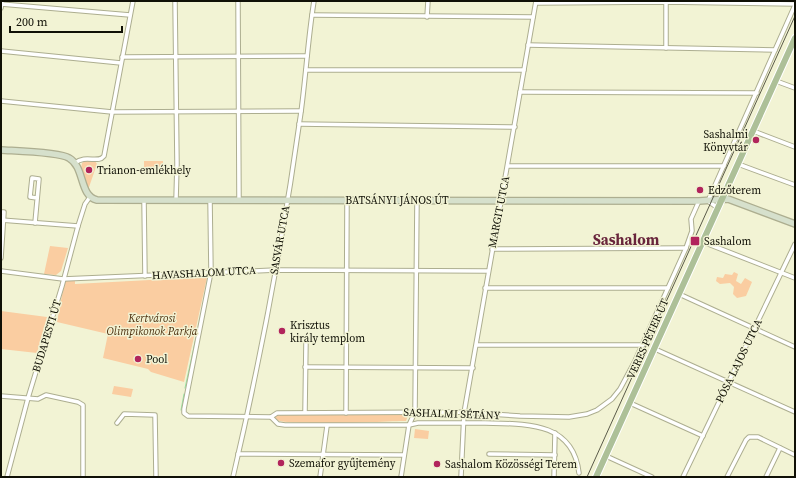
<svg xmlns="http://www.w3.org/2000/svg" width="796" height="478" viewBox="0 0 796 478" font-family="'Source Serif 4',serif">
  <rect width="100%" height="100%" fill="#f2f3d4"/>
  <g fill="#facda1">
    <polygon points="85,161 95,161 97,164 88,190 81,168 82,163"/>
    <rect x="144" y="161" width="19" height="6"/>
    <polygon points="50,246 68,248 61,271 56,275 44,274"/>
    <polygon points="734,272 738,274 736,281 741,284 745,278 752,282 746,296 737,298 733,294 734,287 730,283 720,284 716,281 717,277 723,278 725,274 732,275"/>
    <polygon points="208,273 184,382 151,372 148,369 103,358 108,334 57,322 65,279 75,280 75,284 187,278 188,275"/>
    <polygon points="1,311 47,317 37,353 1,349"/>
    <polygon points="114,386 133,389 131,397 112,394"/>
    <path d="M409 413 406 421C387 421 284 427 275 419V416L278 414Z"/>
    <polygon points="415,429 429,431 428,439 414,438"/>
  </g>
  <g fill="none" stroke-linecap="round" stroke-linejoin="round">
    <g stroke="#92eaa6" stroke-width="1">
      <polyline points="185,388 198,329"/>
      <polyline points="181,410 184,394"/>
    </g>
    <g stroke="#adae90" stroke-width="5.5">
      <g id="street">
        <polyline points="175,1 177,164 176,200"/>
        <polyline points="238,1 239,200"/>
        <polyline points="536,3 666,2 795,4"/>
        <polyline points="1,4 130,15"/>
        <polyline points="1,8 2,1"/>
        <polyline points="312,15 533,17"/>
        <polyline points="427,17 428,1"/>
        <polyline points="528,45 775,50"/>
        <polyline points="666,48 666,1"/>
        <polyline points="1,51 121,63"/>
        <polyline points="122,57 307,56"/>
        <polyline points="306,70 524,70"/>
        <polyline points="776,81 795,88"/>
        <polyline points="520,92 757,93"/>
        <polyline points="1,101 112,112 301,111"/>
        <polyline points="299,124 515,127"/>
        <polyline points="753,131 795,147"/>
        <path d="M75 163C86 154 98 164 104 156L133 1"/>
        <polyline points="738,164 795,185"/>
        <polyline points="508,166 724,166"/>
        <polyline points="144,200 145,276"/>
        <polyline points="210,200 211,272 184,409 184,413 188,416 271,417 277,413 457,412 520,416 569,417 587,414 597,410 612,399 620,389 635,361 686,248 692,231 691,219 699,201"/>
        <polyline points="718,208 708,201 795,5"/>
        <polyline points="1,212 4,212 1,258"/>
        <polyline points="1,220 78,226"/>
        <polyline points="35,223 39,179 32,178 30,197 37,198"/>
        <polyline points="703,242 795,278"/>
        <polyline points="492,249 686,248"/>
        <polyline points="1,271 63,279 276,270 488,271"/>
        <polyline points="485,288 668,288"/>
        <polyline points="679,294 795,347"/>
        <polyline points="477,345 643,345"/>
        <polyline points="655,349 795,412"/>
        <polyline points="305,367 473,368"/>
        <polyline points="1,396 38,399 46,395 78,402 83,405 83,477"/>
        <polyline points="630,403 703,436"/>
        <polyline points="305,412 306,341"/>
        <polyline points="346,413 347,200"/>
        <path d="M271 417 278 424 285 425H409L418 423C440 423 463 423 485 423 525 424 573 421 579 473"/>
        <polyline points="117,423 124,414 155,415 156,477"/>
        <polyline points="238,454 404,455"/>
        <polyline points="489,454 555,455"/>
        <polyline points="606,456 652,477"/>
        <polyline points="7,477 28,398 62,286 78,226 85,204 90,197"/>
        <path d="M233 477C261 357 284 234 301 112 306 75 308 38 314 1"/>
        <polyline points="320,477 327,426"/>
        <polyline points="401,477 409,425 415,412 417,200"/>
        <polyline points="461,477 464,413 536,1"/>
        <polyline points="554,477 555,433"/>
        <polyline points="683,477 795,244"/>
        <polyline points="727,477 746,440 749,437 758,437 795,455"/>
        <polyline points="766,477 780,448"/>
      </g>
    </g>
    <g stroke="#adae90" stroke-width="8">
      <path id="secondary" d="M1 150C15 151 59 152 69 158 85 167 79 196 97 200L699 201 728 199 795 224"/>
    </g>
    <g stroke="#fff" stroke-width="8">
      <polyline id="primary" points="596,477 795,38"/>
    </g>
    <use href="#street" stroke="#fff" stroke-width="3.5"/>
    <use href="#secondary" stroke="#d6e0cc" stroke-width="5.5"/>
    <use href="#primary" stroke="#adc098" stroke-width="6"/>
    <polyline stroke="#5a5a49" stroke-width="1" points="587,477 795,16"/>
  </g>
  <g fill="#b1245c" stroke="#f2f3d4" stroke-width="1.5">
    <circle cx="756" cy="140" r="4"/>
    <circle cx="89" cy="170" r="4"/>
    <circle cx="700" cy="190" r="4"/>
    <rect x="690" y="236" width="10" height="10" rx="2"/>
    <circle cx="282" cy="331" r="4"/>
    <circle cx="138" cy="359" r="4"/>
    <circle cx="281" cy="463" r="4"/>
    <circle cx="437" cy="464" r="4"/>
  </g>
  <g text-anchor="middle" dominant-baseline="central" stroke-width="3" stroke-linejoin="round" paint-order="stroke">
    <g font-size="11" fill="#101006" stroke="#f2f3d4" text-anchor="start">
      <text x="748" y="134" text-anchor="end">Sashalmi<tspan x="748" dy="13">Könyvtár</tspan></text>
      <text x="97" y="170">Trianon-emlékhely</text>
      <text x="708" y="190">Edzőterem</text>
      <text x="704" y="241">Sashalom</text>
      <text x="290" y="325">Krisztus<tspan x="290" dy="13">király templom</tspan></text>
      <text x="146" y="359">Pool</text>
      <text x="289" y="463">Szemafor gyűjtemény</text>
      <text x="445" y="464">Sashalom Közösségi Terem</text>
    </g>
    <g font-size="11" fill="#101006" stroke="#f2f3d4">
      <text x="397" y="200">BATSÁNYI JÁNOS ÚT</text>
      <text transform="translate(499 212) rotate(-79)">MARGIT UTCA</text>
      <text transform="translate(280 240) rotate(-80)">SASVÁR UTCA</text>
      <text transform="translate(204 273) rotate(-3)">HAVASHALOM UTCA</text>
      <text transform="translate(47 336) rotate(-73)">BUDAPESTI ÚT</text>
      <text transform="translate(648 339) rotate(-66)">VERES PÉTER ÚT</text>
      <text transform="translate(739 361) rotate(-64)">PÓSA LAJOS UTCA</text>
      <text transform="translate(452 414) rotate(2)">SASHALMI SÉTÁNY</text>
    </g>
    <g font-size="11" font-style="italic" fill="#4b2e0d" stroke="#f2f3d4">
      <text x="152" y="318">Kertvárosi<tspan x="152" dy="13">Olimpikonok Parkja</tspan></text>
    </g>
    <g font-size="15" font-weight="bold" fill="#69253c" stroke="#f2f3d4">
      <text x="626" y="239">Sashalom</text>
    </g>
  </g>
  <rect width="796" height="478" fill="none" stroke="#101006" stroke-width="4"/>
  <path d="M10 26v6h112v-6" fill="none" stroke="#101006" stroke-width="2"/>
  <text x="16" y="26" font-size="12" fill="#101006" stroke="#f2f3d4" stroke-width="3" paint-order="stroke">200 m</text>
</svg>
